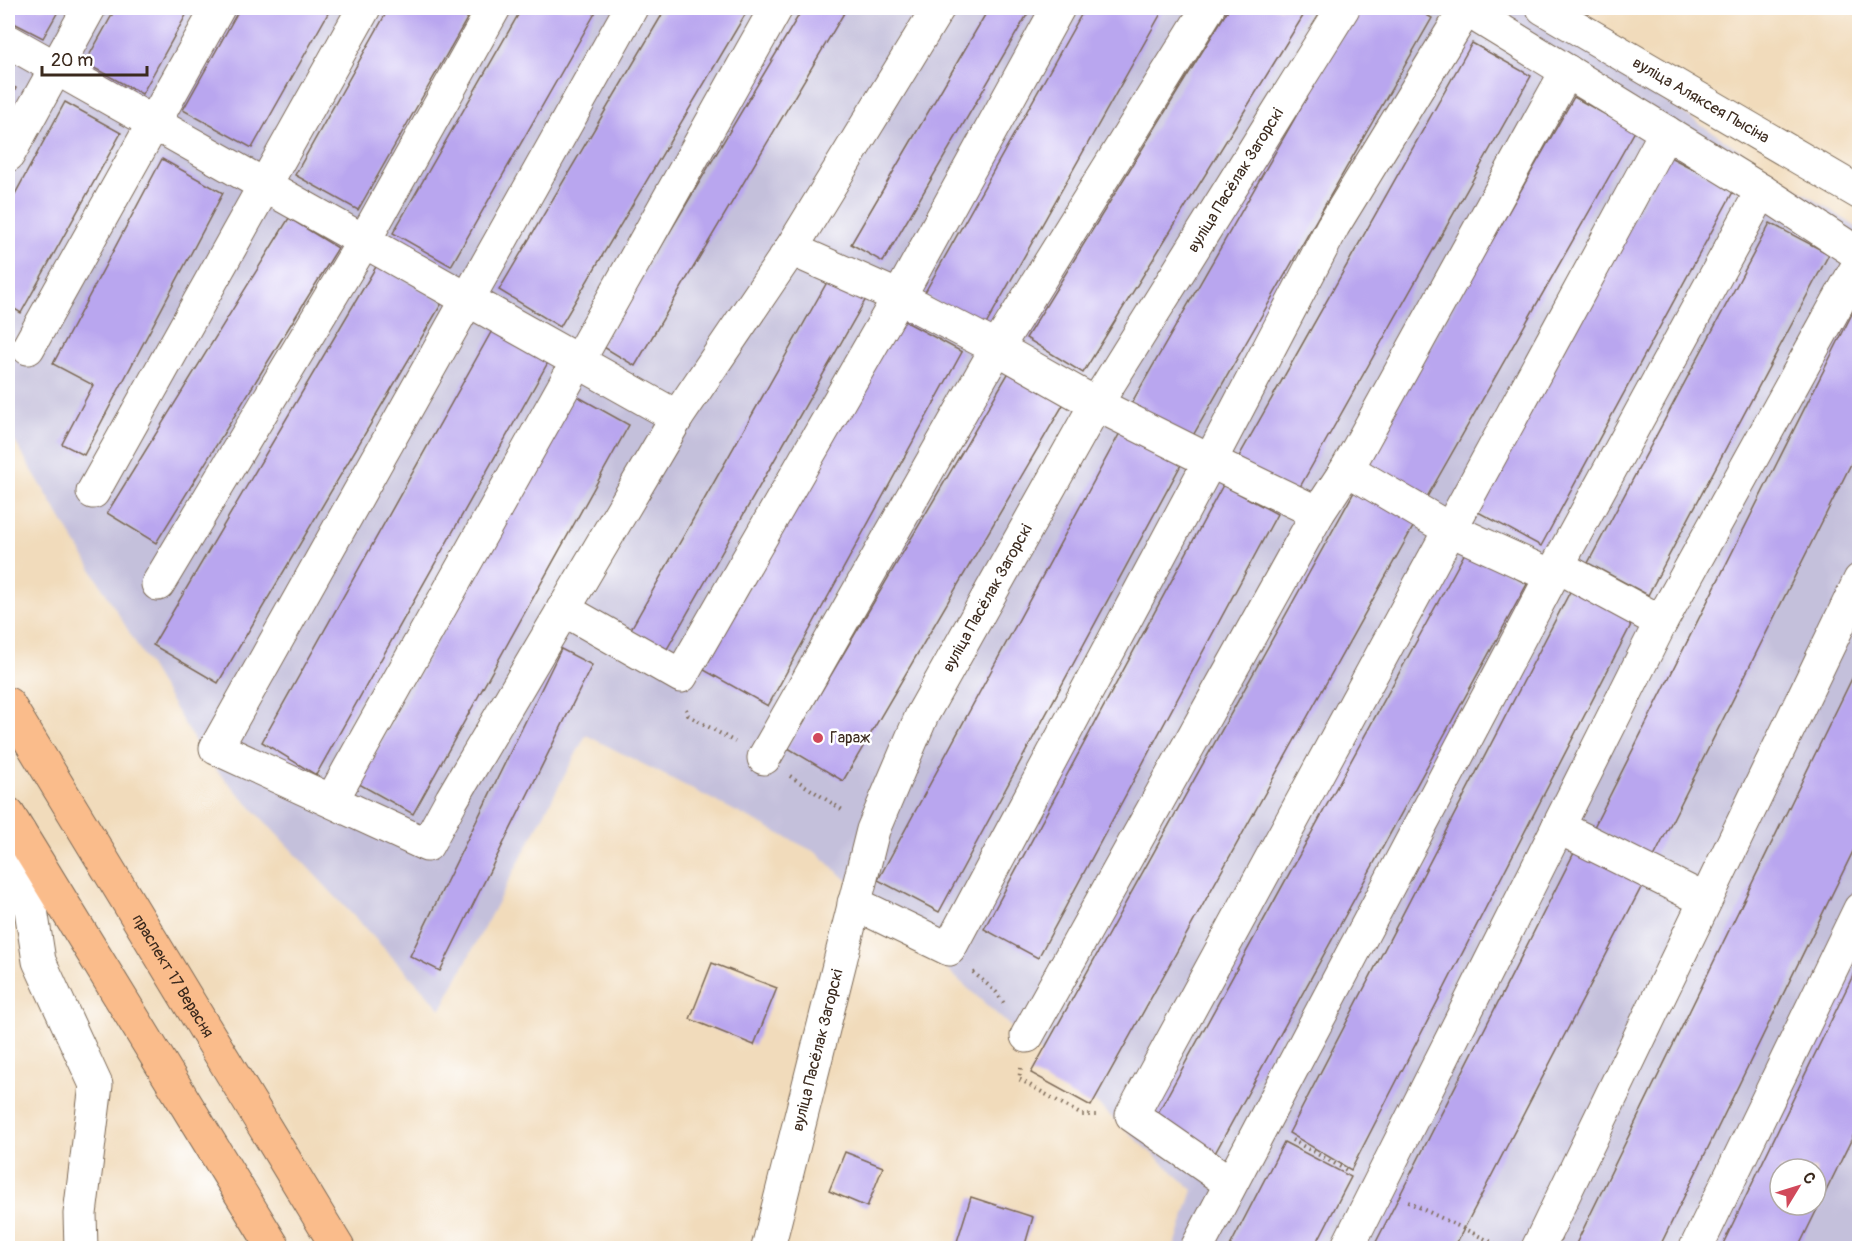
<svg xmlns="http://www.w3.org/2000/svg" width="1867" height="1256" viewBox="0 0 1867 1256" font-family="Pangolin,sans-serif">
  <rect width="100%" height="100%" fill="#fff"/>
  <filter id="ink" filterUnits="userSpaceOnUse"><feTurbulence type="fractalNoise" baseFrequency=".0167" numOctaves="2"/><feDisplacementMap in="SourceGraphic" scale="12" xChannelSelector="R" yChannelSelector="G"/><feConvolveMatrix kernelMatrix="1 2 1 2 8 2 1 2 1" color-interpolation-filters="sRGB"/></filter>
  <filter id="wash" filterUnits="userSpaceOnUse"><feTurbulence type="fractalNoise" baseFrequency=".008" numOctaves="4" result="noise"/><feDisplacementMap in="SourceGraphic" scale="24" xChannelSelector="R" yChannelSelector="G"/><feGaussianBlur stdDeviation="1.35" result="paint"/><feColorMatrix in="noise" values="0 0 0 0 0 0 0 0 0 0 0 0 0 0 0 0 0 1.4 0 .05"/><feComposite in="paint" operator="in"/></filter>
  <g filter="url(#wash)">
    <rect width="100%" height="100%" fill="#f1dbbb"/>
    <path fill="#c4c0db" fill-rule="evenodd" d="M8 8H1525L1859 229V1248H1174L1193 1190 817 853 586 735 441 1009 204 757 8 430ZM1780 1169H1816V1205H1780Z"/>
    <g id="blocks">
      <g fill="#b9a6ef" fill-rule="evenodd">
        <polygon points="8,8 60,8 43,38 8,20"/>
        <polygon points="116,8 190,8 142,94 85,63"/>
        <polygon points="240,8 331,8 252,148 183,110"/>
        <polygon points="389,8 473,8 358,210 295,175"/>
        <polygon points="522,8 598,8 451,266 393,233"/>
        <polygon points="666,8 749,8 560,327 499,290"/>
        <polygon points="803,8 847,8 635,366 602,346"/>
        <polygon points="989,8 1031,8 883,262 851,244"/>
        <polygon points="1085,8 1164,8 984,328 924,294"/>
        <polygon points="1229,8 1308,8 1083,373 1026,338"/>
        <polygon points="1358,8 1414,8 1432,18 1191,439 1131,404"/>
        <polygon points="1472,43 1531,76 1296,494 1237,460"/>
        <polygon points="8,84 16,88 8,105"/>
        <polygon points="1574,97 1635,131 1427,497 1366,462"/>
        <polygon points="65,102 121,133 21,313 8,305 8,207"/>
        <polygon points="1668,156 1734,190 1541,546 1478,512"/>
        <polygon points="162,159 223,193 84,455 62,444 93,385 53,364"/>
        <polygon points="289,218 338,248 156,543 107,513"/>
        <polygon points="1770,223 1829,254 1648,595 1588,563"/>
        <polygon points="377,265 442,303 218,683 153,645"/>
        <polygon points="830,277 867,297 667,649 631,629"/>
        <polygon points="1857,304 1860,306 1860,446 1654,857 1594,827"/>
        <polygon points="897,317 962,352 768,706 704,670"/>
        <polygon points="494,327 551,357 316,775 262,742"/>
        <polygon points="1012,367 1066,400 843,781 788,748"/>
        <polygon points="575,395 629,425 413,814 359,784"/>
        <polygon points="1122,429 1183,461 939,912 878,880"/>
        <polygon points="1223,485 1277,514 1038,958 984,929"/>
        <polygon points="1358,485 1418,518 1091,1106 1031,1073"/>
        <polygon points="1466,551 1527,584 1214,1155 1153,1122"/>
        <polygon points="1573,586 1634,619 1351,1170 1289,1133"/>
        <polygon points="561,649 592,665 440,971 410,956"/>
        <polygon points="1860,662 1860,837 1659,1248 1574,1248"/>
        <polygon points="1577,847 1646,878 1454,1248 1373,1248"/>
        <path d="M1860 961V1122L1798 1248H1721ZM1780 1169H1816V1205H1780Z"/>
        <polygon points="712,963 777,988 754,1045 690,1019"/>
        <polygon points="1284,1142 1351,1177 1314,1248 1229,1248"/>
        <polygon points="845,1152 883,1167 867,1207 829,1191"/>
        <polygon points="971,1197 1033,1217 1024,1248 955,1248"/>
      </g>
    </g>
  </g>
  <g filter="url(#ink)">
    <use href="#blocks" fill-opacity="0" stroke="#7b6855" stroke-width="1.5"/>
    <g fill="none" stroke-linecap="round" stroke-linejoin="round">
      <g stroke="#7b6855" stroke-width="35">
        <g id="minor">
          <polyline points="631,8 216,748 427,845 452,799 677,417 791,249 938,8"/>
          <polyline points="1464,8 1762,191 1860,255"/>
          <path id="s1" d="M1543 8 1860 193"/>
          <polyline points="8,41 677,417"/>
          <polyline points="8,155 89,8"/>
          <polyline points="791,249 899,297 997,348 1096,404 1210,461 1318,513"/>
          <polyline points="28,348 218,8"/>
          <polyline points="1347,469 1449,529 1545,573 1565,570 1661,622"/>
          <polyline points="93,492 364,8"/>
          <polyline points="158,584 364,241 494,8"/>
          <polyline points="563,609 681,676 899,297 1058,8"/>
          <polyline points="764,758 997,348 1208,8"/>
          <polyline points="332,800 776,8"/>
          <polyline points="1558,827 1705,900"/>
          <polyline points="19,832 39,961 96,1085 80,1214 81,1248"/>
          <polyline points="854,903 949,949 1210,461 1333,226 1466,9"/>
          <polyline points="1027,1036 1318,513 1347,469 1567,71"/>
          <polyline points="1230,1183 1132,1115 1666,132"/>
          <path id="s2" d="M768 1248 873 830 922 715 1096 404 1343 8"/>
          <polyline points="1197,1248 1554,572 1762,191"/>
          <polyline points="1347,1248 1661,622 1860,262"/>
          <polyline points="1538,1248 1860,580"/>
          <polyline points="1696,1248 1860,909"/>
        </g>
      </g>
      <g stroke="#7b6855" stroke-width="35">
        <g id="major">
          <path id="s3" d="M8 704 338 1248"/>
          <polyline points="8,814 274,1248"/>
        </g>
      </g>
      <g stroke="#7b6855" stroke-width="4" stroke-dasharray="1.5 4.5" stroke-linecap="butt">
        <polyline points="686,709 688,715 735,742"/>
        <polyline points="790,776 844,811"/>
        <polyline points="973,972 996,992 1005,1005"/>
        <polyline points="1021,1068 1019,1079 1082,1115 1098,1115"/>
        <polyline points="1292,1140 1348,1171"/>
        <polyline points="1408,1202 1504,1248"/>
      </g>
      <use href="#minor" stroke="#fff" stroke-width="33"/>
      <use href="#major" stroke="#fabc8b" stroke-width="33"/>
    </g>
  </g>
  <circle fill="#d1495b" stroke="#fff" stroke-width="2" cx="818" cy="738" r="6"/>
  <g text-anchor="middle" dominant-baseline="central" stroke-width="5" stroke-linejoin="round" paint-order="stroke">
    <g font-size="16" fill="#3b2a1e" stroke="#fff">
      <text stroke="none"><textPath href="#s1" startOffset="183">вуліца Аляксея Пысіна</textPath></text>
      <text stroke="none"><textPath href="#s2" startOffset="1176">вуліца Пасёлак Загорскі</textPath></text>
      <text stroke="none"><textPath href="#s2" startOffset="690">вуліца Пасёлак Загорскі</textPath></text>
      <text stroke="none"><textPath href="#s3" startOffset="318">праспект 17 Верасня</textPath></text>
      <text stroke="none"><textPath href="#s2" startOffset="204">вуліца Пасёлак Загорскі</textPath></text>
    </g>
    <g font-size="16" fill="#3b2a1e" stroke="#fff" text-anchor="start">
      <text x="830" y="738">Гараж</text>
    </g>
  </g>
  <rect width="1867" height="1256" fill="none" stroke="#fff" stroke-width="30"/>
  <g transform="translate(1798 1187) rotate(52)"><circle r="28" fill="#ffffff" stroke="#b1aaa5" stroke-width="1.5"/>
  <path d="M0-4.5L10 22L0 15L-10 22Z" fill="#d1495b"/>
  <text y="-9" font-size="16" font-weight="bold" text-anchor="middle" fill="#3b2a1e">С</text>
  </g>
  <path d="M42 66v9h105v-9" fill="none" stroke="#3b2a1e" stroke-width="3"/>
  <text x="51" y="66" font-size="18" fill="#3b2a1e" stroke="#ffffff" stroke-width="4.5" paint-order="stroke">20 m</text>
</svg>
